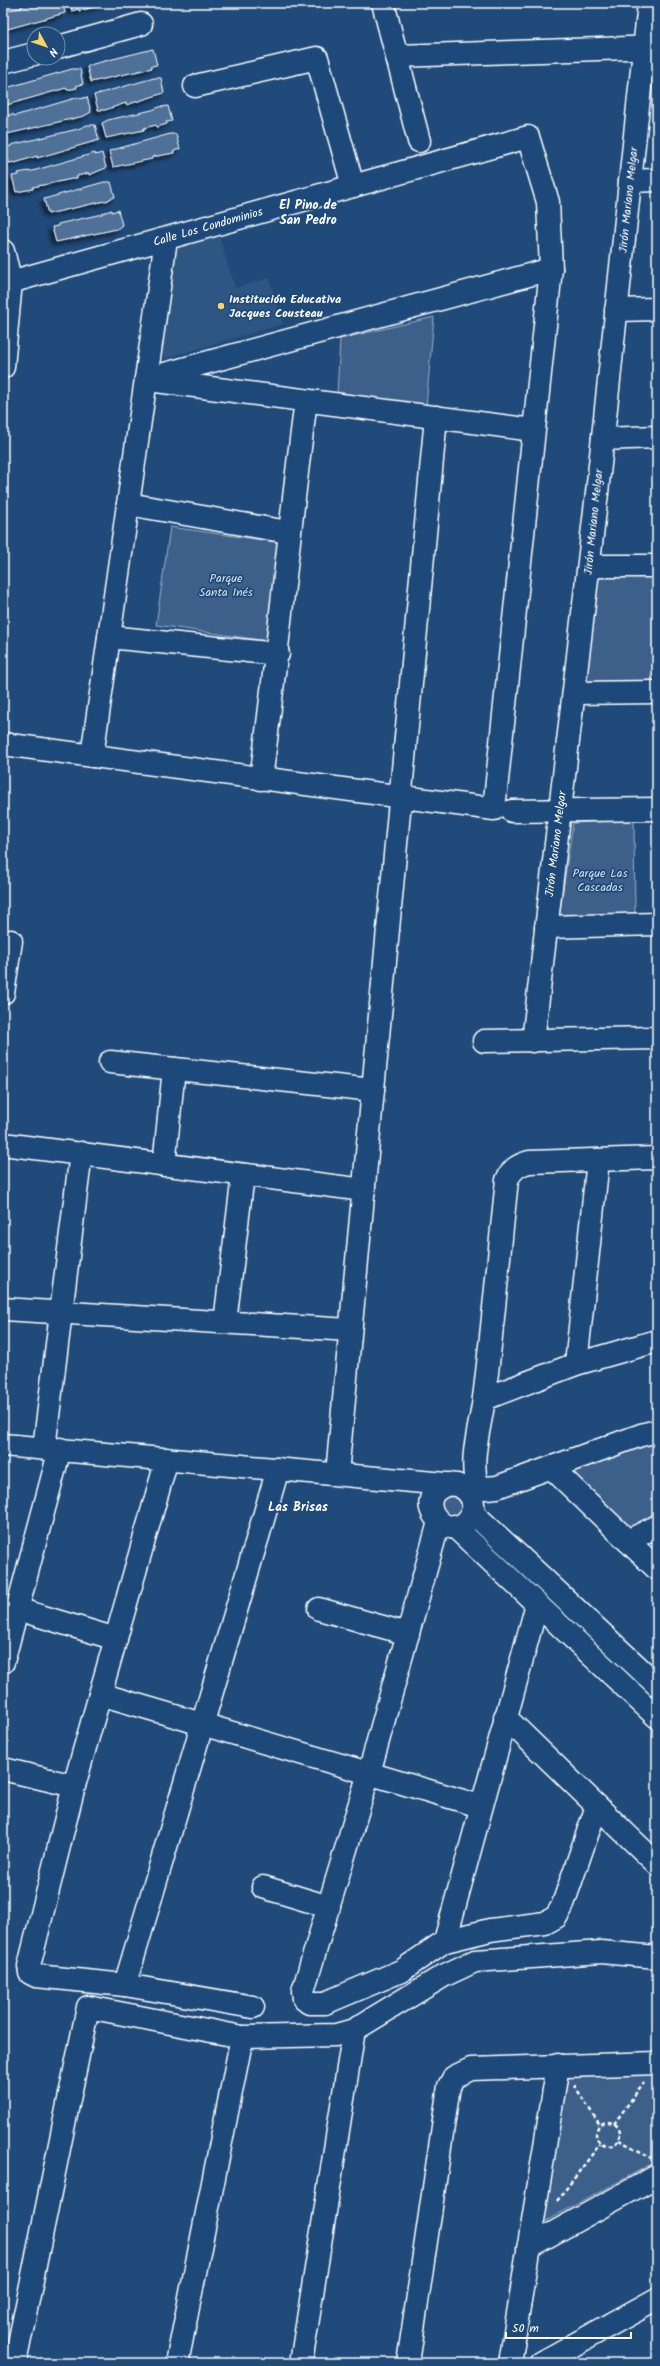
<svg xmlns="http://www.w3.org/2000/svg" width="660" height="2366" viewBox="0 0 660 2366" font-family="Kalam,sans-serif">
  <defs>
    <filter id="shadow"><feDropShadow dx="-3.5" dy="3.5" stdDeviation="2" flood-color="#0009"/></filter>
  </defs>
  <rect width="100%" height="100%" fill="#1f4a7a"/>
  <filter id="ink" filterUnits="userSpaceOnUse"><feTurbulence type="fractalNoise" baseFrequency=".025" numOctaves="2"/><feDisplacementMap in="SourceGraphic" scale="8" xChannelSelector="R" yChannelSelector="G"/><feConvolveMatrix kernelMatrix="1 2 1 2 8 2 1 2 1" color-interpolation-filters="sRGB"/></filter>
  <g filter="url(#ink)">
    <polygon fill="#2e5683" points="219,236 235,288 269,278 283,324 166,358 159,353 170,248"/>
    <g fill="#3c618b" stroke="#9eb0c5">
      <polygon points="434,317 426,407 337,395 340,339"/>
      <polygon points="170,527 283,543 268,641 156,625"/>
      <polygon points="597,574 657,576 657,680 585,682"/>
      <polygon points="634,820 635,914 559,917 573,823"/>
      <polygon points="657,1440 657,1520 629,1533 566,1471"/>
      <polygon points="449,1489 468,1504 451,1522 437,1498"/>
      <polygon points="654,2068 657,2108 657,2161 544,2222 539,2218 563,2071"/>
    </g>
    <g fill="#507197" stroke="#fff" filter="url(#shadow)">
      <polygon points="31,3 32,5 63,3 65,13 4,30 3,11 22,8 21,6"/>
      <polygon points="70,3 109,3 79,11 79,9 72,11"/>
      <polygon points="153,49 157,65 151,66 152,68 91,82 87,67 93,64"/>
      <polygon points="72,69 80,69 83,84 76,86 77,88 67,90 66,88 3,106 3,87 6,88"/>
      <polygon points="154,78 161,78 164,93 126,105 126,103 105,110 98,110 94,95"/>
      <polygon points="79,97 80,99 87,97 91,112 84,116 3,135 3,117 13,114 14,116"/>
      <polygon points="162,106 162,107 168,106 172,121 166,122 167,124 157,127 156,125 144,128 144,130 106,138 102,123 108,120 152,110"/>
      <polygon points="87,125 95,125 99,140 37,158 37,156 15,163 15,162 9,163 5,148 11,146 11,145 78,129"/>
      <polygon points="170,134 176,134 180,149 174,151 174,153 152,157 152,159 113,167 109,151"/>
      <polygon points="95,153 95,155 102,153 106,168 89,175 89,173 77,176 77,178 33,187 33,189 16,192 12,176 19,175 18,173 29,171 29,172"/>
      <polygon points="104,182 111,182 115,197 109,199 109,200 48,214 44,199"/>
      <polygon points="112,210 112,212 118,210 122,225 117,229 56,242 52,227 58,226 58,224 102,214 102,213"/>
    </g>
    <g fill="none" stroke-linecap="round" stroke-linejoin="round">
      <g stroke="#fff" stroke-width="25">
        <g id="minor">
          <polyline points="383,3 419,141"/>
          <polyline points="58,47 141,24"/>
          <polyline points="397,56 657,47"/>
          <polyline points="3,62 34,54"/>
          <polyline points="195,86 317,58 353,186"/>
          <polyline points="630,181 657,180"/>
          <polyline points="3,251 11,282 3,367"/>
          <polyline points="3,284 528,137 548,202 551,269 494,809 3,744"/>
          <polyline points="616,310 657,309"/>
          <polyline points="146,379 551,269"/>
          <polyline points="156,381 533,430"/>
          <polyline points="603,439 657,437"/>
          <polyline points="128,504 288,532"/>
          <polyline points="589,566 657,566"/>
          <polyline points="109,637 278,654"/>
          <polyline points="574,693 657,692"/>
          <polyline points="92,756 166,239"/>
          <path d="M261 779C278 653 289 527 306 401"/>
          <polyline points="512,811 657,809"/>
          <polyline points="546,927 657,924"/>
          <polyline points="3,993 11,941"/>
          <polyline points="484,1041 657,1038"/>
          <polyline points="533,1041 597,493 649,3"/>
          <polyline points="110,1062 373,1090"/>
          <polyline points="3,1144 364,1190"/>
          <polyline points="164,1165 174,1069"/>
          <polyline points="3,1309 350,1330"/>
          <polyline points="225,1322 243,1175"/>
          <polyline points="576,1364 598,1160"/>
          <polyline points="484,1399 576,1364 657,1341"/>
          <path d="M3 1445 457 1485C470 1490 478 1503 470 1517 449 1550 405 1495 450 1484"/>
          <polyline points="44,1448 81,1153"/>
          <polyline points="167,1459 74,1786 29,1966 30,1973 36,1976 125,1985 278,1469"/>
          <polyline points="552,1468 657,1569"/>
          <polyline points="337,1474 436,417"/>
          <path d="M477 1485C469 1458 481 1425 484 1398 493 1326 499 1253 507 1180 512 1169 518 1165 529 1162L657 1158"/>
          <polyline points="477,1485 486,1488 497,1487 641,1435 657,1431"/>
          <polyline points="472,1512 657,1685"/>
          <polyline points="439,1522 369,1773 303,1991 304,1999 309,2003 325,2003 401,1971 445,1941 490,1930 545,1923 556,1917 562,1907 597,1806"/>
          <polyline points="454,1526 657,1717"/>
          <polyline points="628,1541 657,1526"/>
          <polyline points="17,1609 116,1639"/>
          <polyline points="319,1609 408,1634"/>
          <polyline points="3,1662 60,1449"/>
          <polyline points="100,1694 480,1806"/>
          <polyline points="505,1717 657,1864"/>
          <polyline points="3,1769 74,1786"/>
          <polyline points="263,1887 329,1907"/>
          <polyline points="445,1941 537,1604"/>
          <polyline points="125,1985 253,2007"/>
          <polyline points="528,2247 657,2176"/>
          <polyline points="15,2363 88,2007 242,2037 336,2035 354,2030"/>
          <polyline points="177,2363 242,2037"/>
          <polyline points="301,2363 354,2030 443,1976 475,1961 601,1952 657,1957"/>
          <polyline points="408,2363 449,2086 454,2077 471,2069 657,2063"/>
          <polyline points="510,2363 558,2065"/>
          <polyline points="541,2363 657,2299"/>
        </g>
      </g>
      <g stroke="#fff" stroke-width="2.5" stroke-dasharray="4 3" stroke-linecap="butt">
        <polyline points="653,2082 657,2143"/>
        <polyline points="574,2085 600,2125"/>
        <circle cx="608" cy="2134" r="12"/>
        <polyline points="614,2124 644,2082"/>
        <polyline points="619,2140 652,2158"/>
        <polyline points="557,2201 600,2144"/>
      </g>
      <use href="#minor" stroke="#1f4a7a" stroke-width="22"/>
    </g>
  </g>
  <circle fill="#ffd166" stroke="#1f4a7a" stroke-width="1.5" cx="221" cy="306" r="4"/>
  <g text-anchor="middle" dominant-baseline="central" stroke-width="3.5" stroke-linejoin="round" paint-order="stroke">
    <g font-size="12" fill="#fff" stroke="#1f4a7a">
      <text transform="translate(628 200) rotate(-84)">Jirón Mariano Melgar</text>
      <text transform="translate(208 227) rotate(-16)">Calle Los Condominios</text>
      <text transform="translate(593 522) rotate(-84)">Jirón Mariano Melgar</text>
      <text transform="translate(556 844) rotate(-83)">Jirón Mariano Melgar</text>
    </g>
    <g font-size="12" font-weight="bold" fill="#fff" stroke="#1f4a7a" text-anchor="start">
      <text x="229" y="299">Institución Educativa<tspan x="229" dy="14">Jacques Cousteau</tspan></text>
    </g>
    <g font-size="12" fill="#d8dfe8" stroke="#1f4a7a">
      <text x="226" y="578">Parque<tspan x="226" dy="14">Santa Inés</tspan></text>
      <text x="600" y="873">Parque Las<tspan x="600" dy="14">Cascadas</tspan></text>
    </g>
    <g font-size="13" font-weight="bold" fill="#fff" stroke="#1f4a7a">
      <text x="308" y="205">El Pino de<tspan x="308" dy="15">San Pedro</tspan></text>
      <text x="298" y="1507">Las Brisas</text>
    </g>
  </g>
  <rect width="660" height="2366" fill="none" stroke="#1f4a7a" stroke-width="16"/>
  <rect x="8" y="8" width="644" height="2350" fill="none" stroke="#fff" stroke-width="1.5" filter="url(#ink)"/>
  <g transform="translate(46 46) rotate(130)"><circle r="19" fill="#1f4a7a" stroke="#7992af"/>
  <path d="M0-3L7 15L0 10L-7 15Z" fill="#ffd166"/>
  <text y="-6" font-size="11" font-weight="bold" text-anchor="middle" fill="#ffffff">N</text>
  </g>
  <path d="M506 2332v6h125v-6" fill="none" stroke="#ffffff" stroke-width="2"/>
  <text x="512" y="2332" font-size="12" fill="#ffffff" stroke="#1f4a7a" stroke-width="3" paint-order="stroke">50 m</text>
</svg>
